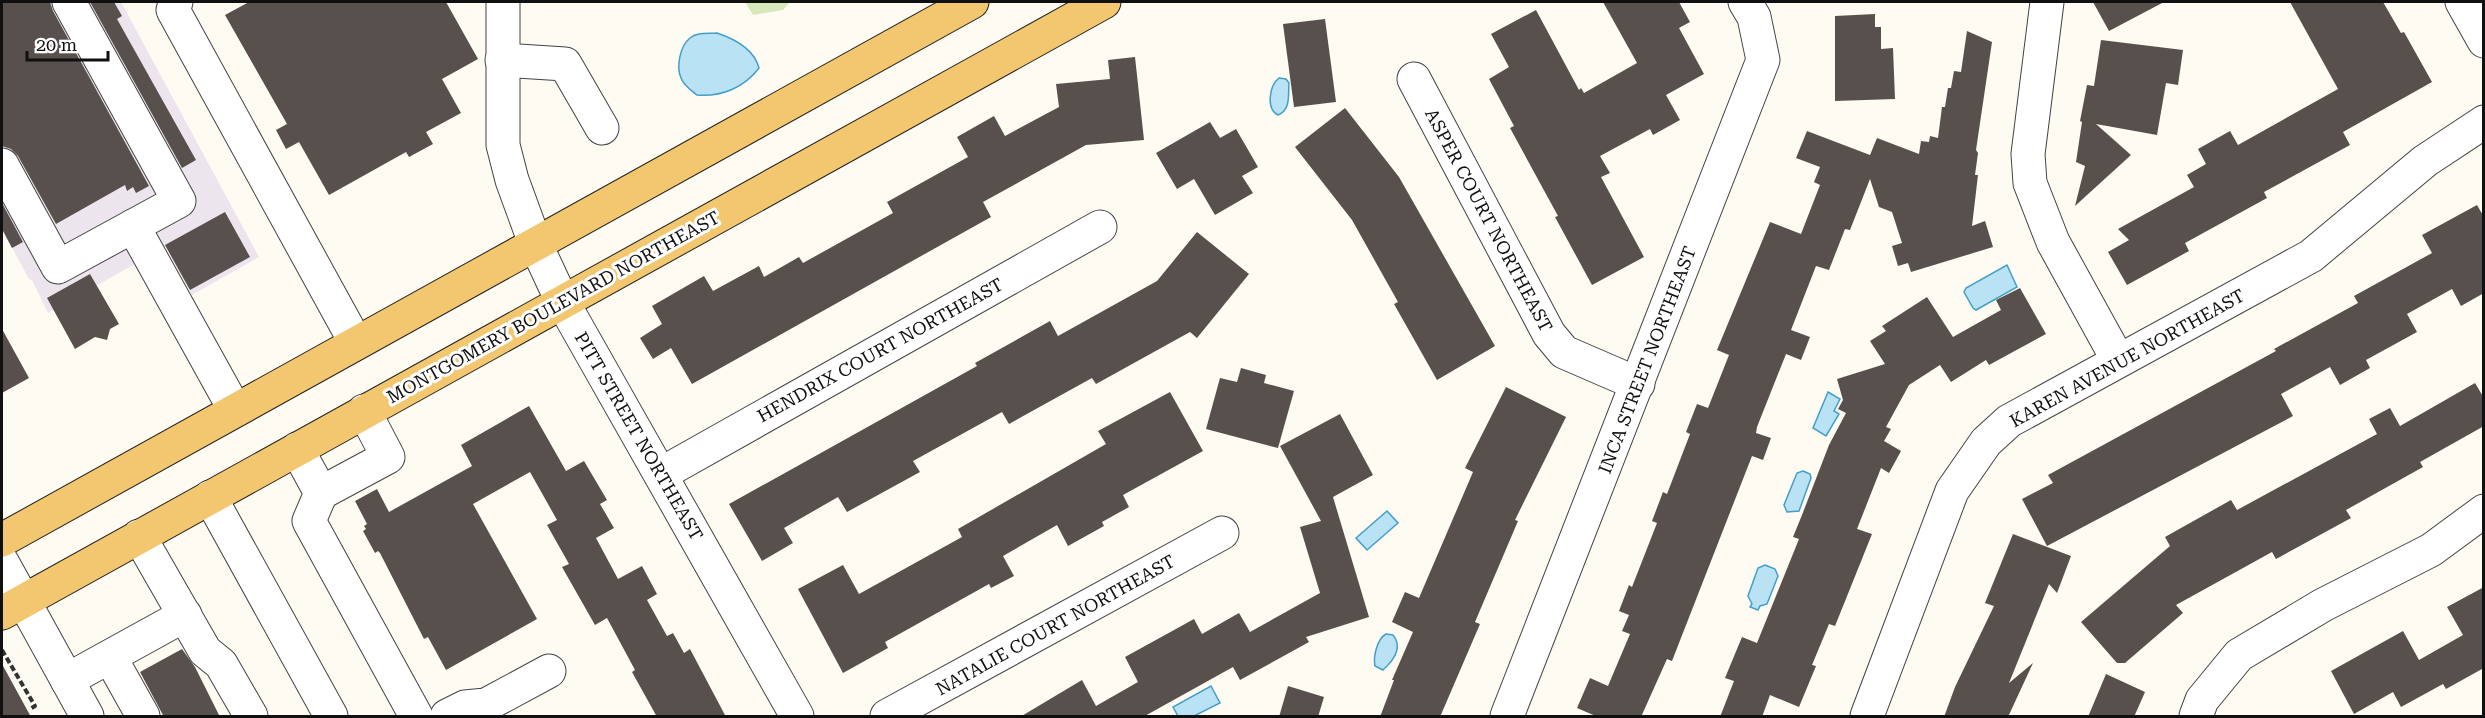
<svg xmlns="http://www.w3.org/2000/svg" width="2485" height="718" viewBox="0 0 2485 718" font-family="'Roboto Serif',serif">
  <rect width="100%" height="100%" fill="#fefbf3"/>
  <polygon fill="#ece5ed" points="2,2 121,2 259,257 192,295 165,247 48,313 32,280 29,279 2,229"/>
  <polygon fill="#d7e8bd" points="745,2 790,2 783,10 753,15"/>
  <g fill="#b9e3f4" stroke="#439fc8" stroke-width="1.5">
    <path d="M717 33C735 39 754 49 759 68 744 88 721 97 697 95 691 90 684 86 681 78 676 67 680 46 690 38 697 32 708 34 717 33Z"/>
    <path d="M1279 78 1286 79 1289 83C1288 95 1291 110 1278 115 1266 109 1269 86 1279 78Z"/>
    <polygon points="2007,265 2017,287 1976,310 1973,308 1964,292 1966,288"/>
    <polygon points="1828,392 1840,399 1834,411 1839,414 1826,436 1813,428"/>
    <polygon points="1803,471 1810,474 1811,478 1799,511 1787,512 1784,505 1797,473"/>
    <polygon points="1387,511 1398,523 1367,550 1356,538"/>
    <polygon points="1765,565 1775,569 1778,576 1767,604 1760,606 1758,610 1750,607 1752,604 1748,596 1758,568"/>
    <path d="M1386 634 1393 635C1403 647 1394 660 1383 670L1375 666C1373 657 1377 639 1386 634Z"/>
    <polygon points="1211,686 1220,703 1194,716 1178,716 1173,707"/>
  </g>
  <g fill="#58504c">
    <polygon points="2,2 50,2 53,11 149,186 136,193 133,187 127,191 125,185 56,224 18,156 11,149 2,146"/>
    <polygon points="90,2 114,2 122,16 117,19 196,160 182,168"/>
    <polygon points="249,2 446,2 478,59 442,79 461,113 426,132 433,144 409,157 406,152 329,195 299,142 286,149 276,130 287,124 225,15"/>
    <polygon points="1603,2 1679,2 1690,22 1679,28 1704,74 1666,95 1680,120 1653,135 1650,129 1600,156 1610,173 1601,177 1644,257 1592,285 1555,217 1558,216 1510,128 1514,126 1489,79 1509,67 1491,34 1536,10 1579,90 1581,88 1584,93 1637,63"/>
    <polygon points="2093,2 2164,2 2109,31"/>
    <polygon points="2290,2 2383,2 2401,33 2404,32 2432,82 2343,132 2350,145 2264,192 2267,198 2185,243 2189,251 2127,285 2108,252 2129,240 2118,229 2194,187 2187,175 2206,164 2198,149 2230,131 2238,145 2338,89"/>
    <polygon points="1875,14 1875,27 1881,27 1881,49 1893,48 1895,99 1835,101 1835,16"/>
    <polygon points="1325,19 1336,102 1294,107 1283,24"/>
    <polygon points="1967,31 1992,42 1976,150 1978,153 1975,175 1978,175 1972,226 1985,221 1993,247 1911,272 1908,263 1898,266 1892,246 1902,243 1892,212 1879,207 1870,179 1850,230 1845,229 1829,270 1816,266 1791,330 1810,337 1801,360 1786,354 1757,427 1756,433 1771,438 1763,460 1752,456 1672,661 1667,659 1641,717 1598,717 1577,708 1590,678 1608,686 1630,634 1622,631 1629,615 1619,611 1629,585 1632,587 1657,523 1652,521 1663,492 1667,494 1690,434 1686,432 1697,404 1708,408 1729,355 1717,350 1770,222 1801,234 1820,185 1814,182 1820,167 1796,158 1807,131 1870,155 1877,138 1919,154 1921,141 1929,142 1930,136 1938,138 1942,107 1945,107 1948,88 1951,88 1954,71 1961,72"/>
    <polygon points="2101,40 2183,50 2178,85 2166,83 2157,135 2096,124 2131,155 2075,206 2085,166 2076,162 2082,122 2080,121 2087,85 2094,86"/>
    <polygon points="1135,57 1144,140 1086,145 983,202 991,217 692,384 671,348 653,359 640,338 662,324 652,306 704,276 713,291 759,266 764,277 799,257 803,263 893,213 887,202 968,157 957,137 994,116 1005,136 1059,107 1056,84 1110,79 1108,60"/>
    <polygon points="1345,108 1399,177 1495,346 1437,380 1394,304 1398,302 1352,220 1295,147"/>
    <polygon points="1210,122 1220,138 1236,129 1258,167 1242,176 1253,193 1215,215 1194,179 1177,189 1156,153"/>
    <polygon points="2,203 23,242 12,248 2,229"/>
    <polygon points="2477,205 2484,217 2484,293 2461,306 2452,289 2407,314 2417,332 2366,360 2370,368 2340,385 2330,367 2281,394 2293,416 2047,546 2022,499 2053,483 2048,475 2276,351 2274,349 2358,303 2354,296 2432,253 2422,235"/>
    <polygon points="225,212 250,257 190,290 165,245"/>
    <polygon points="1197,232 1249,274 1197,338 1190,332 1096,384 1092,378 1009,424 1002,412 913,461 920,472 847,512 838,497 784,528 793,543 762,561 729,504 977,366 975,363 1050,321 1058,336 1157,281"/>
    <polygon points="90,274 119,324 110,329 107,340 95,337 75,349 47,298"/>
    <polygon points="2020,288 2046,334 1989,365 1986,360 1951,382 1940,365 1909,385 1886,427 1891,429 1884,441 1901,451 1889,473 1881,468 1857,529 1872,534 1835,626 1829,624 1812,665 1816,666 1799,707 1770,695 1762,717 1720,717 1734,681 1725,678 1742,637 1757,643 1799,539 1793,537 1802,515 1829,445 1846,413 1838,409 1843,400 1837,379 1885,364 1870,341 1886,331 1882,326 1927,297 1953,337 2001,310 1996,300"/>
    <polygon points="2,329 29,378 2,393"/>
    <polygon points="1241,368 1266,375 1264,383 1294,391 1278,448 1206,429 1220,378 1237,382"/>
    <polygon points="2475,383 2484,398 2484,426 2420,462 2423,467 2346,510 2351,518 2276,559 2272,552 2176,605 2183,613 2125,663 2117,663 2081,622 2170,546 2165,537 2231,500 2237,510 2377,434 2369,419 2390,408 2400,426"/>
    <polygon points="1506,387 1566,417 1515,520 1518,521 1475,622 1480,624 1440,717 1380,717 1394,680 1392,680 1413,632 1392,622 1405,592 1419,598 1473,472 1465,468"/>
    <polygon points="1170,392 1203,451 1123,495 1129,507 1102,522 1104,526 1068,546 1057,525 1003,556 1014,576 991,588 989,584 885,642 888,648 843,673 798,589 843,565 859,594 962,537 958,529 1106,444 1098,431"/>
    <polygon points="529,406 566,471 584,461 607,500 600,504 614,528 596,538 618,579 642,566 657,594 647,600 667,636 673,633 684,653 690,649 726,717 657,717 632,672 635,670 607,618 595,625 562,567 569,564 547,525 557,520 530,472 473,504 537,619 446,670 428,637 424,639 380,553 378,551 375,553 363,531 366,529 364,526 367,524 355,501 377,489 389,512 472,466 461,445"/>
    <polygon points="1340,414 1373,475 1333,497 1369,617 1306,637 1309,642 1240,680 1233,667 1143,717 1020,717 1082,680 1096,706 1138,682 1125,657 1194,619 1202,634 1239,613 1250,632 1320,593 1300,527 1321,521 1280,446"/>
    <polygon points="2013,534 2071,556 2057,593 2049,584 2009,683 2033,663 2008,717 1944,717 1955,687 1994,606 1985,603"/>
    <polygon points="2484,587 2484,673 2482,669 2446,689 2443,684 2401,707 2393,692 2354,714 2331,671 2403,631 2419,660 2463,635 2447,607"/>
    <polygon points="182,649 195,667 220,717 164,717 140,672"/>
    <polygon points="2,664 31,717 2,717"/>
    <polygon points="2106,674 2145,692 2134,717 2088,717"/>
    <polygon points="1288,686 1324,697 1318,717 1279,717"/>
  </g>
  <g fill="none" stroke-linecap="round" stroke-linejoin="round">
    <g stroke="#434343" stroke-width="35">
      <g id="minor">
        <polyline points="176,2 173,10 356,343"/>
        <polyline points="503,2 503,145 512,180 535,243 562,301 797,716"/>
        <polyline points="2047,2 2028,154 2030,183 2053,242 2118,360"/>
        <polyline points="2462,2 2484,41"/>
        <polyline points="502,60 565,64 602,128"/>
        <polyline points="1414,79 1549,334 1564,352 1638,384"/>
        <polyline points="2,165 58,267 179,201 69,2"/>
        <polyline points="133,226 235,410"/>
        <polyline points="297,449 321,493 309,521 416,716"/>
        <polyline points="661,474 1100,227"/>
        <polyline points="321,493 388,457 364,411"/>
        <polyline points="210,497 331,716"/>
        <polyline points="139,536 205,651 221,664 251,716"/>
        <polyline points="2,562 87,716"/>
        <polyline points="110,657 143,716"/>
        <polyline points="67,680 185,615"/>
        <polyline points="447,716 465,707 486,705 549,671"/>
        <polyline points="887,716 1222,533"/>
        <polyline points="1507,716 1763,60 1754,17 1745,2"/>
        <polyline points="1867,716 1952,491 1986,442 2009,421 2311,256 2425,161 2484,122"/>
        <polyline points="2196,716 2202,700 2239,655 2323,605 2431,550 2484,511"/>
      </g>
    </g>
    <g stroke="#212121" stroke-width="35">
      <g id="major">
        <polyline points="2,540 972,2"/>
        <polyline points="2,613 1104,2"/>
      </g>
    </g>
    <polyline stroke="#323232" stroke-width="4" stroke-dasharray="6 3" stroke-linecap="butt" points="2,650 35,706 30,709"/>
    <use href="#minor" stroke="#fff" stroke-width="33"/>
    <use href="#major" stroke="#f3c76f" stroke-width="33"/>
  </g>
  <g text-anchor="middle" dominant-baseline="central" stroke-width="6" stroke-linejoin="round" paint-order="stroke">
    <g font-size="18" fill="#101010" stroke="#fff">
      <text transform="translate(1489 220) rotate(62)">ASPER COURT NORTHEAST</text>
      <text transform="translate(553 307) rotate(-29)">MONTGOMERY BOULEVARD NORTHEAST</text>
      <text transform="translate(880 350) rotate(-29)">HENDRIX COURT NORTHEAST</text>
      <text transform="translate(2127 358) rotate(-29)">KAREN AVENUE NORTHEAST</text>
      <text transform="translate(1647 360) rotate(-69)">INCA STREET NORTHEAST</text>
      <text transform="translate(639 436) rotate(60)">PITT STREET NORTHEAST</text>
      <text transform="translate(1055 625) rotate(-29)">NATALIE COURT NORTHEAST</text>
    </g>
  </g>
  <rect width="2485" height="718" fill="none" stroke="#101010" stroke-width="6"/>
  <path d="M27 51v9h81v-9" fill="none" stroke="#101010" stroke-width="3"/>
  <text x="36" y="51" font-size="18" fill="#101010" stroke="#ffffff" stroke-width="4.5" paint-order="stroke">20 m</text>
</svg>
